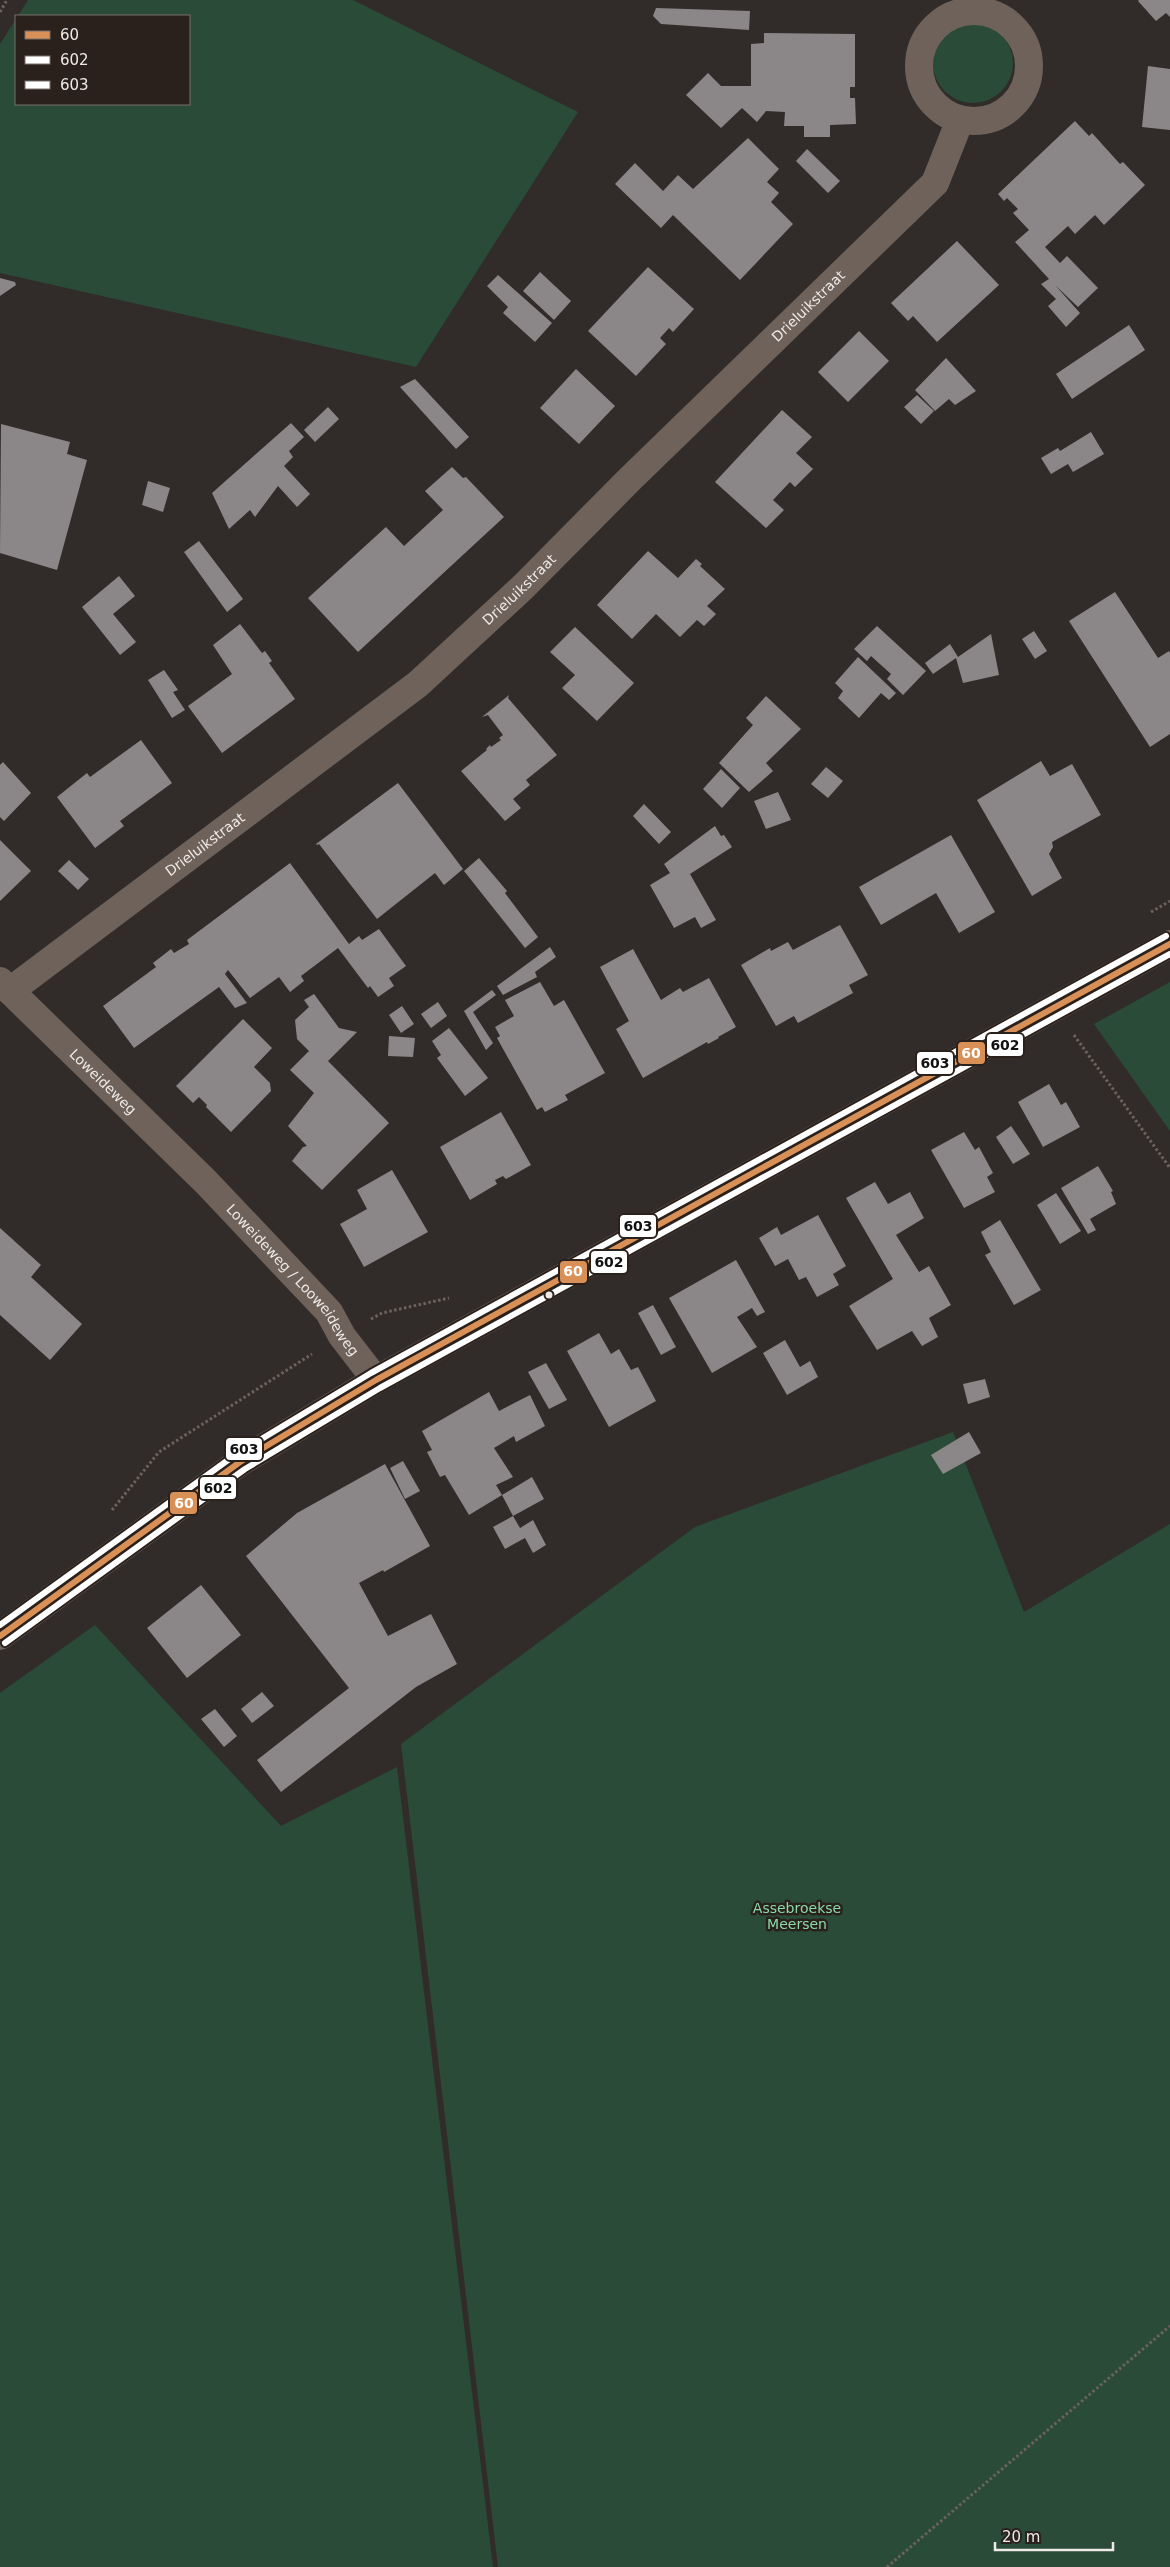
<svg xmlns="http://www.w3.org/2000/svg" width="1170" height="2567" viewBox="0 0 1170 2567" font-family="'DejaVu Sans',sans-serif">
  <rect width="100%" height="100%" fill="#312c2a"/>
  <g fill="#2a4b37">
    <polygon points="28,0 353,0 578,112 416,367 0,273 0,44 16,19 16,104 189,104 189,16 18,16"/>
    <circle cx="973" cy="63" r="40"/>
    <polygon points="1170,982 1170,1131 1094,1024"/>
    <polygon points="953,1432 1024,1612 1170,1524 1170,2567 498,2567 401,1744 695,1527"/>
    <polygon points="95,1625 281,1826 397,1767 493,2567 0,2567 0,1693"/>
  </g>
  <g fill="#8b8788">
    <polygon points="1139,0 1170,0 1170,17 1166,13 1156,21 1138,1"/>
    <polygon points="656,8 750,11 749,30 661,24 653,16"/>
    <polygon points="764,33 855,34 855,87 850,87 850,98 855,98 856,124 830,125 830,137 804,137 804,126 784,126 785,112 766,111 757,122 742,108 721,128 686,95 708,73 721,86 751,86 751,44 764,43"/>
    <polygon points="1148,66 1170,69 1170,130 1142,127"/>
    <polygon points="1075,121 1089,136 1092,133 1120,164 1123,162 1145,185 1104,225 1095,215 1075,234 1068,226 1045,247 1060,263 1067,256 1098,288 1078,307 1055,285 1080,313 1066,327 1048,306 1056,299 1041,284 1049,279 1015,242 1029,230 1013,213 1018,209 1007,198 1004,201 998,194"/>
    <polygon points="748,138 779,169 767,182 779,193 771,202 793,224 740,280 673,215 661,228 615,184 635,163 663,191 678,175 693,189"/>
    <polygon points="807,149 840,181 828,193 796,161"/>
    <polygon points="957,241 999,285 937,342 913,316 908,321 891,303"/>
    <polygon points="648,267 694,309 673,332 669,328 660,338 666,344 636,376 588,331"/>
    <polygon points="540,272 571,301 554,320 523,291"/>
    <polygon points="498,275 552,323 535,342 503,313 508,307 487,286"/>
    <polygon points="0,278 15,282 16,285 0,296"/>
    <polygon points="1129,325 1145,350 1072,399 1056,374"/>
    <polygon points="859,331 889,361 848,402 818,372"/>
    <polygon points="946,358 976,391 955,405 949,399 935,411 915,390"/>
    <polygon points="576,369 615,406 579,444 540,408"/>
    <polygon points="415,379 469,437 456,449 400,387"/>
    <polygon points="917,395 934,411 921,424 904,407"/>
    <polygon points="328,407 339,419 315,442 304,430"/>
    <polygon points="782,410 812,437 796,453 813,469 795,487 790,482 773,500 784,510 766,528 715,482"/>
    <polygon points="291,423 304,437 289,451 293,457 284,466 310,494 297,507 278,486 255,517 250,510 229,529 212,493"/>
    <polygon points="1,424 70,442 67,454 87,460 57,570 0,553"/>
    <polygon points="1091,432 1104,454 1073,472 1068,464 1051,474 1041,458 1058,448 1060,451"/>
    <polygon points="452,467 463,478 466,477 504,517 358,652 308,598 386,527 404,546 443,510 425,491"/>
    <polygon points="148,481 170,488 163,512 142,505"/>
    <polygon points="199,541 243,599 227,612 184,552"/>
    <polygon points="648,551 678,578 696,559 702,564 700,566 725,589 707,606 716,614 704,626 697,620 680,637 656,614 632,639 597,605"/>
    <polygon points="119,576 135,596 113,614 136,642 120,655 82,607"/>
    <polygon points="1115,592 1158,658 1169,651 1170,653 1170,734 1150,747 1069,621"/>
    <polygon points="240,624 262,653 265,651 272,661 269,663 295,699 222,753 188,706 232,674 213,645"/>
    <polygon points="877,626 926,671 903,695 887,679 891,674 871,656 867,661 854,649"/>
    <polygon points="575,627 634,683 597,721 562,688 575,675 550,652"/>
    <polygon points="1034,631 1047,651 1035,659 1022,639"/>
    <polygon points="991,634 999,675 963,683 956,658 933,674 925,663 950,644 958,657"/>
    <polygon points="858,657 896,693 889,700 881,693 859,718 838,698 843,691 835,683"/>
    <polygon points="164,670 178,690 173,692 185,710 172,718 148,680"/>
    <polygon points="509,695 508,698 557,755 526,780 530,785 513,799 521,808 505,821 461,771 487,750 486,749 490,745 491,747 501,740 499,738 503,735 488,715 482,717"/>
    <polygon points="766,696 801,729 766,763 773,771 749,792 719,763 753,725 746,718"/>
    <polygon points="141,740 172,783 120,821 124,826 95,848 57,797 87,773 90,777"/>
    <polygon points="1041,761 1050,776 1072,764 1101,815 1052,842 1053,847 1049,854 1062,878 1032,896 977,800"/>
    <polygon points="3,762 31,793 4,821 0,817 0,765"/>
    <polygon points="826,767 843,781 828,798 811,784"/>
    <polygon points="721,769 740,788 722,808 703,789"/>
    <polygon points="398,783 463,869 444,885 435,873 377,919 319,844 317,845 316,844"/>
    <polygon points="778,792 791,820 766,829 754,801"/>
    <polygon points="644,804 671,832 659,844 633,816"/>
    <polygon points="715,826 721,836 724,835 732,847 690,874 716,920 701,928 695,917 674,928 650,885 670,873 664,864"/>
    <polygon points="951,835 995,912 959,933 936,893 881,925 859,887"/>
    <polygon points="0,840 31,871 0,901"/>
    <polygon points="479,858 507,891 505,893 538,937 525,948 464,871"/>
    <polygon points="69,860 89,879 78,890 58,871"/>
    <polygon points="290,863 349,944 359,936 362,940 379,929 406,966 389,978 394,986 378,997 370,986 368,988 338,948 301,976 304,981 290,992 279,977 250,998 228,970 225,974 247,1003 235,1008 219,987 134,1048 103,1006 156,967 153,963 171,949 174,953 189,944 187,940"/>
    <polygon points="840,925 868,975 849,985 853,993 798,1023 794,1016 776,1026 741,965 770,948 771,951 788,942 793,950"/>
    <polygon points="550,947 556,957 535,972 537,977 503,995 497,986"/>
    <polygon points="633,949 661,1000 680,988 683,992 709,978 736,1027 718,1037 719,1038 708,1044 707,1042 643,1078 616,1029 629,1021 600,967"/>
    <polygon points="540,982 554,1006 564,1000 605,1073 565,1095 568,1100 545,1112 542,1107 537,1110 497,1038 500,1036 495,1027 514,1016 505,1000"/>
    <polygon points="492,990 496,995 473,1012 493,1043 486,1050 464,1011"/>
    <polygon points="314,994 339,1028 357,1032 328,1061 389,1123 322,1190 292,1161 303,1147 307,1146 288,1126 314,1093 290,1070 309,1051 297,1039 295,1020 309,1007 304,1000"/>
    <polygon points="438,1002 447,1016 431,1028 421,1014"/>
    <polygon points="402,1006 414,1024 401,1033 389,1015"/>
    <polygon points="243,1019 272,1048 254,1067 270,1083 271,1091 231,1132 206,1107 207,1105 199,1097 193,1103 176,1086"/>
    <polygon points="449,1028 488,1078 465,1096 437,1058 441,1055 432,1041"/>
    <polygon points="389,1036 415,1038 413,1057 388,1056"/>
    <polygon points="1049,1084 1061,1105 1066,1102 1080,1127 1043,1147 1018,1102"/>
    <polygon points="501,1112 531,1165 506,1179 503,1176 495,1180 497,1184 470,1200 440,1147"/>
    <polygon points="1011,1126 1030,1154 1013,1164 996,1137"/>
    <polygon points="964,1132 975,1150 979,1147 993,1173 987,1177 995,1192 964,1208 931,1150"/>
    <polygon points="1098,1166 1113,1191 1111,1192 1116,1204 1090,1219 1096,1230 1088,1234 1061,1188"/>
    <polygon points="392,1170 428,1232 364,1267 340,1224 367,1209 357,1190"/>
    <polygon points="875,1182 888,1204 910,1192 924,1218 896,1235 919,1272 929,1266 951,1305 929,1318 938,1337 922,1346 912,1331 877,1350 849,1306 893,1279 846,1198"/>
    <polygon points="1056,1193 1081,1231 1060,1244 1037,1205"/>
    <polygon points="818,1215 846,1266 833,1274 839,1285 817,1297 806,1277 799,1280 788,1259 775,1266 759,1238 777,1227 781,1235"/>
    <polygon points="1000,1220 1041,1290 1014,1305 985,1255 991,1252 981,1232"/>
    <polygon points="0,1228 41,1265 31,1277 82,1324 50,1360 0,1315"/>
    <polygon points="736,1260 765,1312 757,1316 752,1308 737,1317 757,1347 712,1373 669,1298"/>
    <polygon points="653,1305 676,1347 661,1355 638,1313"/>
    <polygon points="599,1333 611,1354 619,1349 631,1370 638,1367 656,1401 609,1427 567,1351"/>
    <polygon points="785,1340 800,1367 810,1361 818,1377 787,1395 763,1353"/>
    <polygon points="546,1363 567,1400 549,1409 528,1372"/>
    <polygon points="985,1379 990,1397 968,1404 963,1384"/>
    <polygon points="489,1392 499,1411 530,1395 545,1426 516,1442 514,1436 494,1448 513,1477 496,1485 502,1495 469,1515 445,1475 440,1477 427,1452 432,1450 422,1431"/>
    <polygon points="969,1432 981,1453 943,1474 931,1455"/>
    <polygon points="403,1461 420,1491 405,1499 390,1468"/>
    <polygon points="385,1464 430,1546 384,1572 383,1570 359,1583 388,1636 431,1614 457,1664 416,1687 281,1792 257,1760 349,1688 246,1556 297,1513"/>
    <polygon points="532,1477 544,1499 513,1516 502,1495"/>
    <polygon points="513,1516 520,1528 533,1520 546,1545 533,1553 525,1538 505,1549 493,1527"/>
    <polygon points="201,1585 241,1635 187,1678 147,1628"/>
    <polygon points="262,1692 274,1706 252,1723 241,1709"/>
    <polygon points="215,1709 237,1736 224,1747 201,1719"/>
  </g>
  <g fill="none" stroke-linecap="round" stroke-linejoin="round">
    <g stroke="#6c635f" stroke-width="3" stroke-dasharray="2.5 2.5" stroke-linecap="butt">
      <polyline points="0,12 7,0"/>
      <polyline points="1151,912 1170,901"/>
      <polyline points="1074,1035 1170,1168"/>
      <polyline points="371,1319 382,1313 449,1298"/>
      <polyline points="112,1510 159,1452 312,1354"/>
      <polyline points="887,2567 1170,2326"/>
    </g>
    <g stroke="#6e625a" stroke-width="28">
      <circle cx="974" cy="66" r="55"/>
      <path id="s1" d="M0 981 206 1182 329 1312 342 1336 376 1380"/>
      <path id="s2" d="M10 991 418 684 523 587 630 479 935 183 960 120"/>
    </g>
    <polyline stroke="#72635b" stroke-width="28" points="0,1636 240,1462 376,1380 1170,944"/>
    <g stroke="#2a211d" stroke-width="10">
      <polyline id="bus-1" points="0,1636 240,1462 376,1380 1170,944"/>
    </g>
    <g stroke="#2a211d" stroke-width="10">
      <polyline id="bus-2" points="5,1643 245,1469 380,1388 1170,954"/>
    </g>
    <g stroke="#2a211d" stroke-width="10">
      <polyline id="bus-3" points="0,1625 235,1455 371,1373 1166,936"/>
    </g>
    <use href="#bus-1" stroke="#d89057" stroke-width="6"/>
    <use href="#bus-2" stroke="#fff" stroke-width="6"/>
    <use href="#bus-3" stroke="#fff" stroke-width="6"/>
  </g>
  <circle fill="#efe9e6" stroke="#2a211d" stroke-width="2" cx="549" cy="1295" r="4.5"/>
  <g text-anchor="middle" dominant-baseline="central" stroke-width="5" stroke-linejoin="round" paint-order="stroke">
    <g font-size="14" fill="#efe9e6" stroke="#2a211d">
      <text stroke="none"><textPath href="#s2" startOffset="1054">Drieluikstraat</textPath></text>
      <text stroke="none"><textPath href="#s2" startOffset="649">Drieluikstraat</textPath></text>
      <text stroke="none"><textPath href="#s2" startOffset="244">Drieluikstraat</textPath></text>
      <text stroke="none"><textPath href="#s1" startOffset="144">Loweideweg</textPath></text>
      <text stroke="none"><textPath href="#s1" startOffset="419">Loweideweg / Looweideweg</textPath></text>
    </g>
    <g font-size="14" fill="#89dba8" stroke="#2a211d">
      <text x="797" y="1908">Assebroekse<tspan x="797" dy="16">Meersen</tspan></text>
    </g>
  </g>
  <g stroke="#2a211d" stroke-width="2">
    <rect x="986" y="1033" width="38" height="24" rx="5" fill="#fff"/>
    <rect x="957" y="1041" width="29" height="24" rx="5" fill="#d89057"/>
    <rect x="916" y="1051" width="38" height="24" rx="5" fill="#fff"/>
    <rect x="619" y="1214" width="38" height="24" rx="5" fill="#fff"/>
    <rect x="590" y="1250" width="38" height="24" rx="5" fill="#fff"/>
    <rect x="559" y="1260" width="29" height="24" rx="5" fill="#d89057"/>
    <rect x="225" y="1437" width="38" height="24" rx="5" fill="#fff"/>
    <rect x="199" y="1476" width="38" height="24" rx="5" fill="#fff"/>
    <rect x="169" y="1491" width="29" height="24" rx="5" fill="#d89057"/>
  </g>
  <g font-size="14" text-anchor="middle" font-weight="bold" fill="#fff">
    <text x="971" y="1058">60</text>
    <text x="573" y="1276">60</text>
    <text x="184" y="1508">60</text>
  </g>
  <g font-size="14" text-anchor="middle" font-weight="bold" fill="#111">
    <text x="1005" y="1050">602</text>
    <text x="935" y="1068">603</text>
    <text x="638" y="1231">603</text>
    <text x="609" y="1267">602</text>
    <text x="244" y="1454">603</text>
    <text x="218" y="1493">602</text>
  </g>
  <rect x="15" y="15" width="175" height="90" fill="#2a211d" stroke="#79716d"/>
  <rect x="25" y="31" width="25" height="8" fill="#d89057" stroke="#79716d"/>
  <text x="60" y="40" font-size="15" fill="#efe9e6">60</text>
  <rect x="25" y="56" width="25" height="8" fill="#ffffff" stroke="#79716d"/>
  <text x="60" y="65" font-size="15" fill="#efe9e6">602</text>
  <rect x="25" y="81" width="25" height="8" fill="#ffffff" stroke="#79716d"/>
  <text x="60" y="90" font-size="15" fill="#efe9e6">603</text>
  <path d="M995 2542v8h118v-8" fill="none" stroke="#efe9e6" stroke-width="2.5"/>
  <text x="1002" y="2542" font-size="15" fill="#efe9e6" stroke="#2a211d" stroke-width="4" paint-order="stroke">20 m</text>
</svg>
